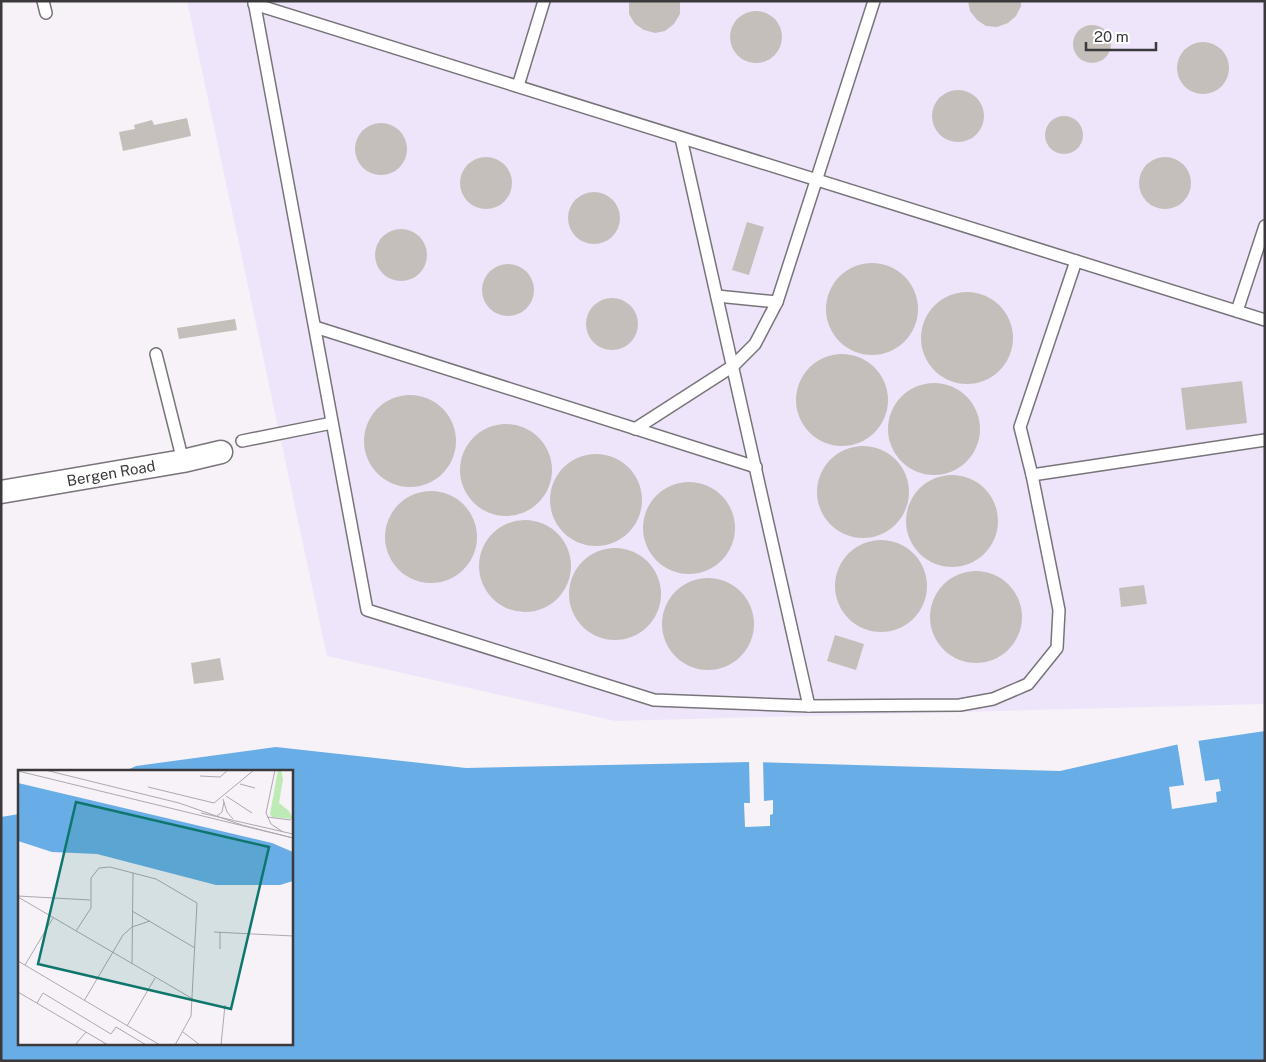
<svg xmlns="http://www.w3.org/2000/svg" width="1266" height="1062" viewBox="0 0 1266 1062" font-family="'Public Sans',sans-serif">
  <rect width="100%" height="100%" fill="#f7f2f7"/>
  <polygon fill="#eee5fb" points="187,1 1265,1 1265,704 615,721 327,656"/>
  <polygon fill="#69ade6" points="1265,731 1265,1061 1,1061 1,817 19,814 19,1043 291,1043 291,771 125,771 136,766 276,747 466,768 752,762 1060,771 1184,743"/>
  <g fill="#f7f2f7">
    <polygon points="1198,738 1205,781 1219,779 1221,791 1216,792 1217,802 1172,809 1169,787 1184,785 1177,742"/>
    <polygon points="749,759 763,760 764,801 773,800 773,814 770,815 770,826 745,827 744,803 750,803"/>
  </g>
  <g fill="#c5bfbb">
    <polygon points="629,1 680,1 680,14 674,24 665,31 655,33 644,30 635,24 629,14"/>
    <polygon points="968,1 1021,1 1021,6 1016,16 1008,23 997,27 986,26 977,20 970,11"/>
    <circle cx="756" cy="37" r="26"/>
    <circle cx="1092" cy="44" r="19"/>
    <circle cx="1203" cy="68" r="26"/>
    <circle cx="958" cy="116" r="26"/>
    <circle cx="1064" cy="135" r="19"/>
    <polygon points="187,118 191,136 123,151 119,132 135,129 134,125 152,120 154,125"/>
    <circle cx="381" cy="149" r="26"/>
    <circle cx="486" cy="183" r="26"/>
    <circle cx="1165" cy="183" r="26"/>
    <circle cx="594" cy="218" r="26"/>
    <polygon points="747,222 764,227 749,275 732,270"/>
    <circle cx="401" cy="255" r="26"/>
    <circle cx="872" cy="309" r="46"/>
    <circle cx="508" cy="290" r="26"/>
    <circle cx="967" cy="338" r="46"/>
    <circle cx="612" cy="324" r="26"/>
    <polygon points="235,319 237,330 179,339 177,328"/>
    <circle cx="842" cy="400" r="46"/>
    <polygon points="1242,381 1247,423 1186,430 1181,388"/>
    <circle cx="934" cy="429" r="46"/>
    <circle cx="410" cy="441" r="46"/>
    <circle cx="506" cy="470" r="46"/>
    <circle cx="863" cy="492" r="46"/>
    <circle cx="596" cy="500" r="46"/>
    <circle cx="952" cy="521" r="46"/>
    <circle cx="689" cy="528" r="46"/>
    <circle cx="431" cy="537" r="46"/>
    <circle cx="525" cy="566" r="46"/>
    <circle cx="881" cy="586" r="46"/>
    <circle cx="615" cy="594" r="46"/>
    <circle cx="976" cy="617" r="46"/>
    <circle cx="708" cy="624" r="46"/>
    <polygon points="1144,585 1147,604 1121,607 1119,588"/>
    <polygon points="835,635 864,644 856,670 827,661"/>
    <polygon points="220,658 224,680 194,684 191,663"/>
  </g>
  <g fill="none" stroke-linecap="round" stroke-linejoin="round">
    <g stroke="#787479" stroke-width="14">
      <g id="service">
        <polyline points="43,1 46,13"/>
        <polyline points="254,1 367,610 654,700 809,706 960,705 993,699 1028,684 1057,648 1059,610 1032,475 1020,427 1076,261"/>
        <polyline points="254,4 1265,320"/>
        <polyline points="518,86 544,1"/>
        <polyline points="681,138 809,706"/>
        <polyline points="717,296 777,302"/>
        <polyline points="1237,311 1265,226"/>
        <polyline points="315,327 756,467"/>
        <polyline points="156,354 183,461"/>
        <polyline points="635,429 733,366 755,344 777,302 874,1"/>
        <polyline points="242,441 332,423"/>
        <polyline points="1032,475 1265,440"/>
      </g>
    </g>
    <g stroke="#787479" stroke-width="25">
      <polyline id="minor" points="1,492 183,461 221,452"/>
    </g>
    <use href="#service" stroke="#fff" stroke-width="11"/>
    <use href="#minor" stroke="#fff" stroke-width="22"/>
  </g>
  <g text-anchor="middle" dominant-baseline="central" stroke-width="5" stroke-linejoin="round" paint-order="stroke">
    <g font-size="15" fill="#3b393b" stroke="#fff">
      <text transform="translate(111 473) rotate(-10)">Bergen Road</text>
    </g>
  </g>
  <g transform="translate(18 770)">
    <rect width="275" height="275" fill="#f7f2f7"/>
    <path d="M260 0H263L265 9 261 33 271 41 275 49 254 47 252 44Z" fill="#bdeab5"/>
    <path d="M0 13 254 73 275 82V111L262 115H198L79 84 34 82 0 71Z" fill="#69ade6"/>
    <path fill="none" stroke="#aca8ac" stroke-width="1" d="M27 0 161 33 224 55 275 68M257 0 248 43 253 54 265 62M0 1 275 68M182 6 202 7 210 0M222 14 237 18M130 17 196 33 236 0M208 26 234 43M205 29 209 42 215 49M183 43 275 64M199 46 204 42 206 32M249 47 273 50M0 126 72 130M0 127 175 229M114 141 177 178M58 161 73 138V108L81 98 92 97 138 109 179 133 173 246 157 275M196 162 275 166M202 162V179M0 191 142 275M114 194 115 103M7 195 35 148M0 222 90 275M66 231 105 165 114 157 132 151M19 233 25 223 93 264 98 257 128 275M109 256 137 208M165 262 182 275M57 275 68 262M203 275 207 235"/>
    <path fill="#0f766e" fill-opacity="0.15" stroke="#0f766e" stroke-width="2.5" d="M58 32 251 77 213 239 20 194Z"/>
    <rect width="275" height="275" fill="none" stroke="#3b393b" stroke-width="2.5"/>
  </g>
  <rect width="1266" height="1062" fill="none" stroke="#3b393b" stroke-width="5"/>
  <path d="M1086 42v8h70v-8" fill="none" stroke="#3b393b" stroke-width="2.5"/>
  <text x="1094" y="42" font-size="15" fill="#3b393b" stroke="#ffffff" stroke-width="4" paint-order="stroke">20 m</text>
</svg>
